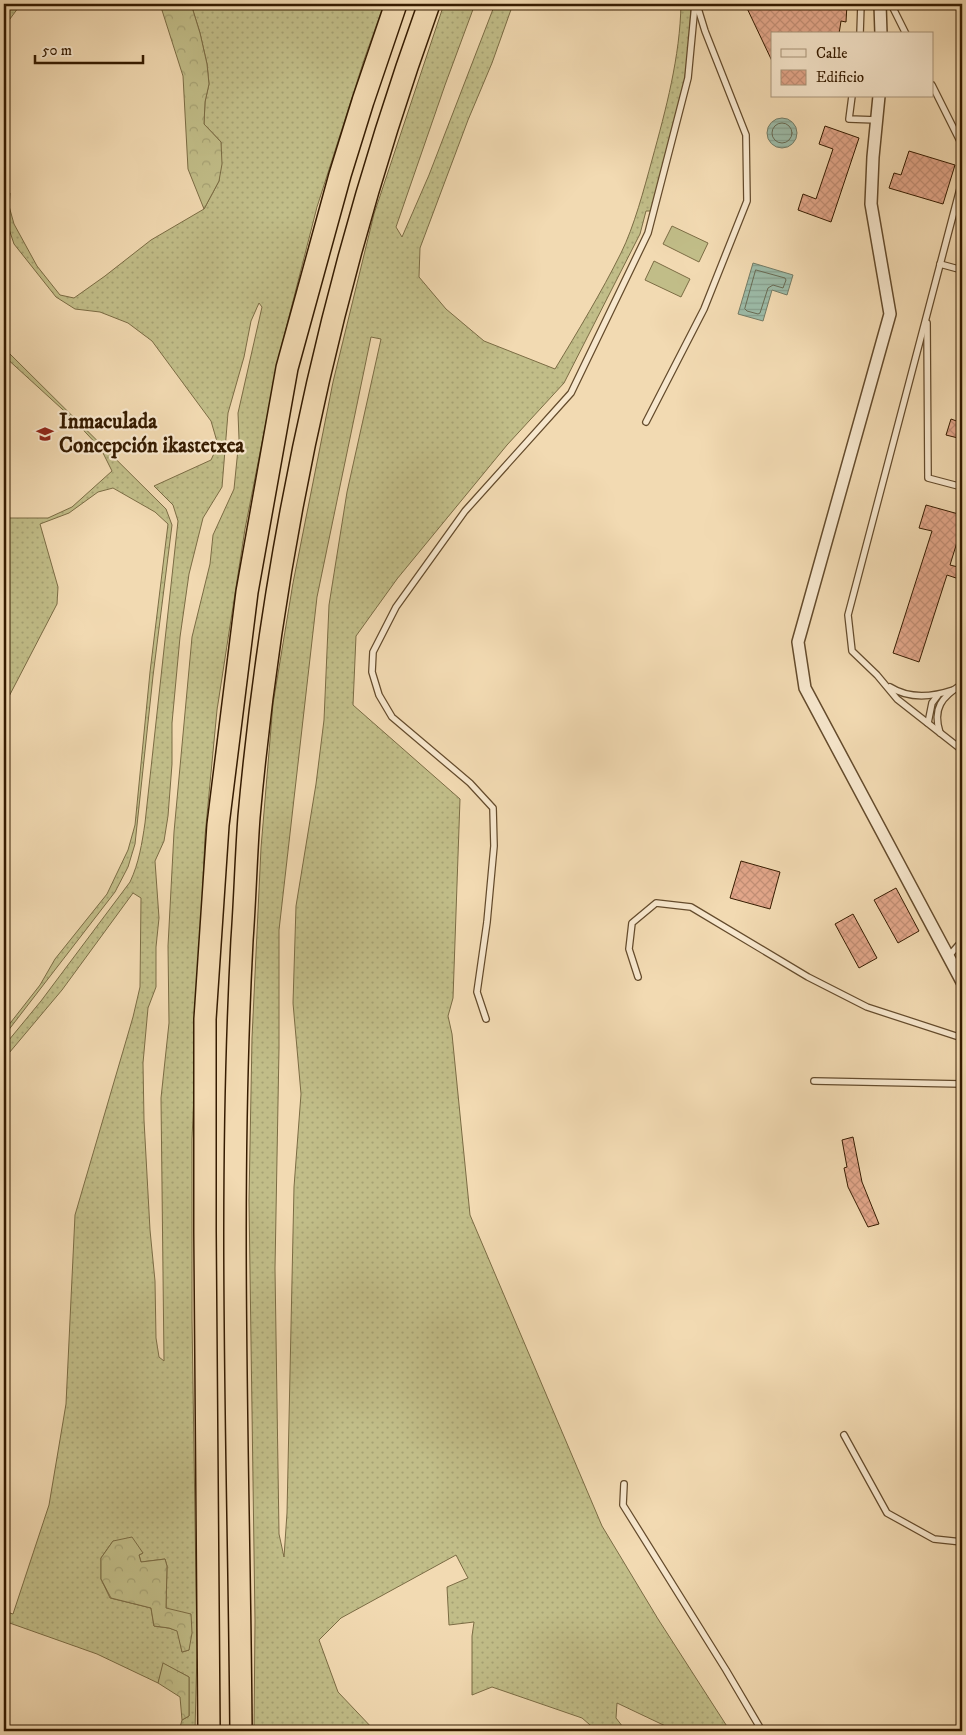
<svg xmlns="http://www.w3.org/2000/svg" width="966" height="1735" viewBox="0 0 966 1735" font-family="'IM FELL DW Pica',serif">
  <defs>
    <pattern id="grass-dots" width="8" height="8" patternUnits="userSpaceOnUse" patternTransform="scale(1.25)"><rect width="8" height="8" fill="#c1bd88"/><path d="M2 2h.1M6 6h.1" fill="none" stroke="#a6a274" stroke-width="1.8" stroke-linecap="round"/></pattern>
    <pattern id="forest-crowns" width="20" height="18" patternUnits="userSpaceOnUse" patternTransform="scale(1.25)"><rect width="20" height="18" fill="#c1bd88"/><path d="M2 6a3 3 0 1 1 6 0M12 15a3 3 0 1 1 6 0" fill="none" stroke="#a6a274"/></pattern>
    <pattern id="water-rules" width="6" height="5" patternUnits="userSpaceOnUse" patternTransform="scale(1.25)"><rect width="6" height="5" fill="#9cbba8"/><path d="M0 2.5h6" fill="none" stroke="#87a08f"/></pattern>
    <pattern id="building-cross-hatch" width="8" height="8" patternUnits="userSpaceOnUse" patternTransform="scale(1.25)"><rect width="8" height="8" fill="#e3a78b"/><path d="M0 0l8 8M0 8l8-8" fill="none" stroke="#c38f76"/></pattern>
  </defs>
  <rect width="100%" height="100%" fill="#f2dab2"/>
  <filter id="stains"><feTurbulence type="fractalNoise" baseFrequency=".004" numOctaves="4"/><feColorMatrix values="0 0 0 0 .2 0 0 0 0 .09 0 0 0 0 .02 0 0 0 .5 -.17"/></filter>
  <radialGradient id="worn" r=".72"><stop offset=".6" stop-color="#630" stop-opacity="0"/><stop offset="1" stop-color="#630" stop-opacity=".3"/></radialGradient>
  <g fill="url(#grass-dots)" stroke="#7b6c44" fill-rule="evenodd">
    <polygon points="4,4 21,4 4,27"/>
    <path d="M191 4H384L364 60 317 207 279 356 245 529 217 710 205 836 192 1139V1319L197 1651 195 1731H179L182 1720 189 1716V1677L164 1664 158 1683 97 1654 4 1621V1611L13 1614 49 1505 66 1404 75 1215 133 1017 140 987 141 898 133 893 62 990 4 1059V1046L41 1001 130 882C139 863 142 843 145 823L178 521 173 505 154 486 211 460 218 445 211 421 152 341 128 323 100 312 75 309 56 297 14 244 4 214V196L10 193 9 206 14 224 37 266 60 295 74 298 105 276 151 240 204 209 219 181 221 142 204 124 205 102 209 84 207 64 200 33ZM259 303 262 307 238 413 239 439 234 489 213 535 210 564 192 637 174 832 168 946 169 1023 161 1098 164 1361 159 1357 156 1338 155 1281 150 1230 144 1120 143 1063 148 1008 156 987V947L159 918 155 861 164 841 168 816 172 764V723L180 637 189 574 203 518 222 487 228 413 244 357 251 321ZM113 1541 143 1553 139 1555 141 1562 165 1559 167 1566 166 1609 189 1650 182 1652 178 1631 169 1628 154 1626 151 1608 110 1598 101 1579V1558Z"/>
    <path d="M444 4H475L445 85 396 227 402 237 429 175 495 4H513L492 63 468 120 420 248 419 277 446 309 484 341 555 369C578 331 601 293 621 253 634 227 644 189 652 160 666 109 680 57 681 4H691L689 47 683 91 651 211H646L640 234 564 383 507 445 397 579 356 636 353 705 460 799 453 998 448 1016 452 1034 470 1215 602 1526 658 1619 730 1731H676L617 1703 616 1718 626 1731H597L582 1718 492 1687 472 1695V1636L474 1622 449 1625 447 1587 468 1578 456 1555 341 1618 319 1640 338 1692 375 1731H254L255 1621 249 1200 252 1038 261 848 273 704 293 583 333 382 374 214ZM371 337 381 339 347 492 329 605 324 720 316 784 296 906 293 1003 301 1094 294 1187 287 1513 284 1557 279 1534 275 1268 279 1048V930L317 597Z"/>
    <polygon points="4,344 9,353 166,509 172,525 153,676 135,844 128,867 115,892 4,1036 4,1031 40,985 55,959 107,894 128,850 135,825 150,672 168,524 155,512 113,488 98,492 69,513 40,524 58,587 57,604 4,706 4,518 48,518 72,507 112,471 101,449 73,419 4,356"/>
  </g>
  <g fill="url(#forest-crowns)" stroke="#7b6c44">
    <polygon points="160,4 191,4 200,33 207,64 209,84 205,102 204,124 221,142 222,164 219,181 204,209 188,169 183,76"/>
    <polygon points="132,1537 143,1553 139,1555 141,1562 165,1559 167,1566 166,1608 191,1614 192,1633 189,1650 182,1652 177,1631 169,1628 154,1626 151,1608 111,1598 101,1579 101,1558 113,1541"/>
    <polygon points="163,1663 189,1677 189,1716 182,1720 180,1697 158,1683"/>
  </g>
  <g fill="#c1bd88" stroke="#7b6c44">
    <polygon points="672,226 708,243 699,262 663,244"/>
    <polygon points="654,261 690,279 681,297 645,280"/>
  </g>
  <g fill="url(#water-rules)" stroke="#737b65">
    <circle cx="782" cy="133" r="15"/>
    <polygon points="753,263 793,275 787,295 772,290 763,321 738,314"/>
  </g>
  <g fill="none" stroke-linecap="round" stroke-linejoin="round">
    <g stroke="#686b54" stroke-width="1">
      <circle cx="782" cy="133" r="10"/>
      <polygon points="756,270 785,278 786,280 783,288 773,285 768,288 760,313 758,314 747,311 745,309"/>
    </g>
  </g>
  <g fill="url(#building-cross-hatch)" stroke="#351b00">
    <polygon points="745,4 847,4 846,22 841,21 839,34 772,34 772,61"/>
    <polygon points="825,126 859,138 831,222 798,210 803,194 816,199 833,149 819,144"/>
    <polygon points="909,151 955,165 943,204 889,188 894,173 901,175"/>
    <polygon points="951,419 962,423 962,439 946,435"/>
    <polygon points="926,505 962,515 962,540 958,539 950,565 962,568 962,580 947,575 919,662 893,653 932,531 919,528"/>
    <polygon points="741,861 780,872 770,909 730,898"/>
    <polygon points="896,888 919,931 898,943 874,900"/>
    <polygon points="853,914 877,958 859,968 835,924"/>
    <polygon points="853,1137 862,1182 879,1224 868,1227 848,1187 844,1168 847,1167 842,1140"/>
  </g>
  <g fill="none" stroke-linecap="round" stroke-linejoin="round">
    <g stroke="#644b2c" stroke-width="8">
      <g id="service">
        <polyline points="891,4 906,34"/>
        <polyline points="860,34 861,4"/>
        <polyline points="932,85 962,145"/>
        <polyline points="852,96 849,119 877,120"/>
        <polyline points="962,181 848,615 852,651 877,675 897,699 962,750"/>
        <polyline points="940,264 962,270"/>
        <polyline points="927,323 928,478 962,487"/>
        <polyline points="646,422 704,309 747,201 746,135 705,31 697,5"/>
        <path d="M890 687C909 699 932 697 953 690"/>
        <polyline points="928,723 932,703 938,695"/>
        <path d="M940 733C932 708 942 697 962 684"/>
        <polyline points="948,957 962,941"/>
        <polyline points="638,977 629,949 632,923 656,903 691,907 808,977 867,1007 962,1038"/>
        <polyline points="486,1019 477,992 487,922 494,846 493,808 470,783 392,717 379,695 372,672 373,652 396,607 465,511 571,393 648,233 688,78 695,4"/>
        <polyline points="814,1081 962,1084"/>
        <polyline points="844,1435 887,1513 934,1539 962,1542"/>
        <polyline points="624,1484 623,1505 726,1670 762,1731"/>
      </g>
    </g>
    <g stroke="#644b2c" stroke-width="14">
      <g id="minor">
        <polyline points="880,4 881,34"/>
        <polyline points="879,96 873,157 871,204 890,314 798,642 805,688 962,982"/>
      </g>
    </g>
    <g stroke="#351b00" stroke-width="24">
      <g id="motorway">
        <polyline points="209,1731 205,1232 205,1019 218,825 247,592 287,368 340,175 363,101 396,4"/>
        <path d="M241 1731C239 1468 228 1203 242 940 245 899 246 858 249 817 274 540 335 265 429 4"/>
      </g>
    </g>
    <use href="#service" stroke="#f7e7cd" stroke-width="5.5"/>
    <use href="#minor" stroke="#f7e7cd" stroke-width="11"/>
    <use href="#motorway" stroke="#f2dab2" stroke-width="21"/>
  </g>
  <defs>
    <g id="school-bare" transform="scale(1.35)"><path d="M0-5L7-2L0 1L-7-2ZM-4 1L0 2.5L4 1V4Q0 6-4 4Z" fill="#8f2418" stroke="#f7e7cd" stroke-width="2.5" paint-order="stroke"/></g>
  </defs>
  <g fill-rule="evenodd">
    <use href="#school-bare" x="45" y="434"/>
  </g>
  <g text-anchor="middle" dominant-baseline="central" stroke-width="4.5" stroke-linejoin="round" paint-order="stroke">
    <g font-size="21" font-weight="bold" fill="#351b00" stroke="#f7e7cd" text-anchor="start">
      <text x="59" y="422">Inmaculada<tspan x="59" dy="24">Concepción ikastetxea</tspan></text>
    </g>
  </g>
  <rect width="966" height="1735" fill="none" stroke="#f2dab2" stroke-width="20"/>
  <rect x="5" y="5" width="956" height="1725" fill="none" stroke="#351b00" stroke-width="2.5"/>
  <rect x="10" y="10" width="946" height="1715" fill="none" stroke="#351b00"/>
  <rect x="771" y="32" width="162" height="65" fill="#f7e7cd" stroke="#a9957b"/>
  <rect x="781" y="49" width="25" height="8" fill="#f7e7cd" stroke="#a9957b"/>
  <text x="816" y="58" font-size="15" fill="#351b00">Calle</text>
  <rect x="781" y="70" width="25" height="15" fill="url(#building-cross-hatch)" stroke="#a9957b"/>
  <text x="816" y="82" font-size="15" fill="#351b00">Edificio</text>
  <path d="M35 55v8h108v-8" fill="none" stroke="#351b00" stroke-width="2.5"/>
  <text x="42" y="55" font-size="15" fill="#351b00" stroke="#f7e7cd" stroke-width="4" paint-order="stroke">50 m</text>
  <rect width="100%" height="100%" filter="url(#stains)"/>
  <rect width="100%" height="100%" fill="url(#worn)"/>
</svg>
